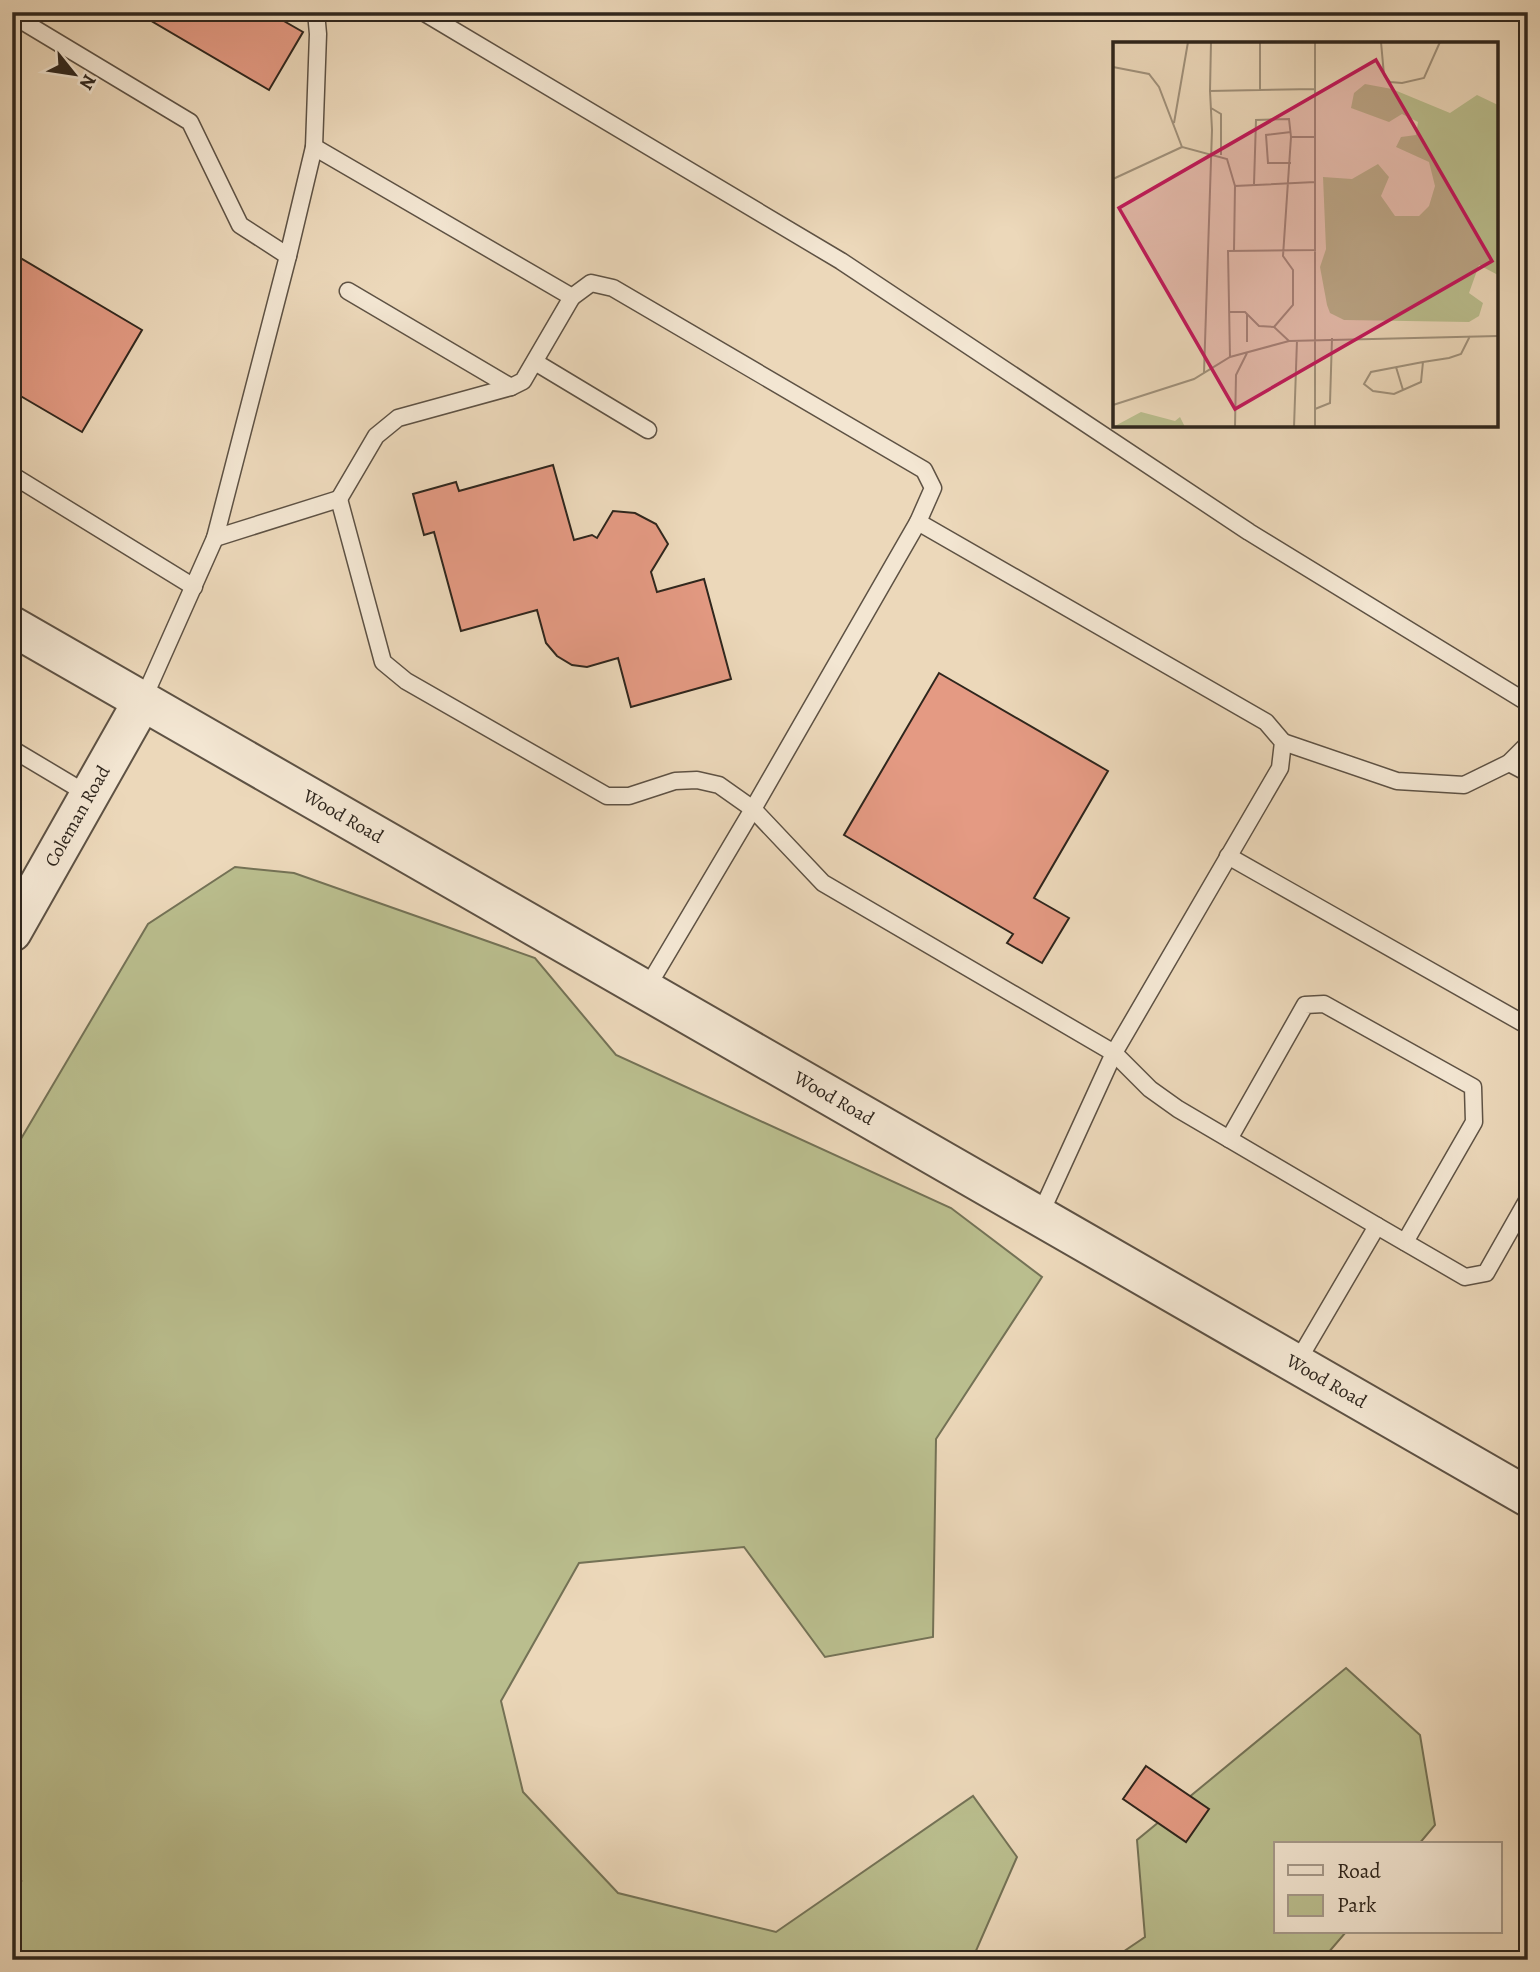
<svg xmlns="http://www.w3.org/2000/svg" width="1540" height="1972" viewBox="0 0 1540 1972" font-family="Alegreya,serif">
  <rect width="100%" height="100%" fill="#ecd8ba"/>
  <filter id="stains"><feTurbulence type="fractalNoise" baseFrequency=".00286" numOctaves="4"/><feColorMatrix values="0 0 0 0 .2 0 0 0 0 .09 0 0 0 0 .02 0 0 0 .5 -.17"/></filter>
  <radialGradient id="worn" r=".72"><stop offset=".6" stop-color="#630" stop-opacity="0"/><stop offset="1" stop-color="#630" stop-opacity=".3"/></radialGradient>
  <g fill="#babe8e" stroke="#747256" stroke-width="2">
    <polygon points="235,867 294,873 535,958 616,1055 951,1208 1042,1277 936,1439 933,1637 825,1657 744,1547 579,1563 501,1701 523,1792 618,1893 776,1932 973,1796 1017,1857 975,1953 983,1960 12,1960 12,1886 21,1881 12,1875 12,1154 148,924"/>
    <polygon points="1346,1668 1420,1735 1435,1825 1419,1844 1276,1844 1276,1932 1346,1932 1322,1960 1111,1960 1145,1937 1137,1840"/>
  </g>
  <g fill="#e49a83" stroke="#2f261d" stroke-width="2">
    <polygon points="136,12 268,12 303,32 269,90"/>
    <polygon points="12,253 142,330 82,432 12,391"/>
    <polygon points="553,465 574,540 592,535 597,538 613,511 635,513 656,524 668,544 651,572 657,592 704,579 731,679 631,707 618,658 587,667 572,665 557,656 546,643 537,610 461,631 434,532 424,535 413,494 456,482 459,491"/>
    <polygon points="939,673 1108,771 1034,898 1069,918 1042,963 1007,943 1013,934 844,835"/>
    <polygon points="1146,1766 1209,1809 1186,1842 1123,1799"/>
  </g>
  <g fill="none" stroke-linecap="round" stroke-linejoin="round">
    <g stroke="#5e5244" stroke-width="19">
      <g id="service">
        <polyline points="423,12 841,261 1249,532 1528,703"/>
        <polyline points="12,15 190,122 240,225 288,256"/>
        <polyline points="314,147 572,297 591,283 613,288 924,470 933,488 918,522 753,809 645,991"/>
        <polyline points="348,291 511,387"/>
        <polyline points="535,362 648,430"/>
        <polyline points="12,475 194,587"/>
        <polyline points="339,499 376,436 398,418 511,387 523,381 572,297"/>
        <polyline points="918,522 1266,722 1283,742 1280,768 1114,1053 1039,1217"/>
        <polyline points="215,538 339,499 383,662 406,681 607,796 629,796 675,781 697,780 719,785 753,809 823,883 1114,1053 1150,1089 1178,1109 1377,1226 1296,1364"/>
        <polyline points="142,702 215,538 288,256 314,147 318,34 316,12"/>
        <polyline points="1283,742 1397,781 1464,785 1509,763 1528,744"/>
        <polyline points="12,749 89,795"/>
        <polyline points="1509,763 1528,773"/>
        <polyline points="1228,856 1528,1026"/>
        <polyline points="1229,1139 1305,1005 1324,1004 1473,1087 1474,1122 1405,1242"/>
        <polyline points="1377,1226 1465,1277 1486,1273 1528,1199"/>
      </g>
    </g>
    <g stroke="#5e5244" stroke-width="42">
      <g id="tertiary">
        <path id="s1" d="M12 626 1528 1497"/>
        <path id="s2" d="M12 932 142 702"/>
      </g>
    </g>
    <use href="#service" stroke="#f3e6d2" stroke-width="16"/>
    <use href="#tertiary" stroke="#f3e6d2" stroke-width="38"/>
  </g>
  <g text-anchor="middle" dominant-baseline="central" stroke-width="5" stroke-linejoin="round" paint-order="stroke">
    <g font-size="19" fill="#2f261d" stroke="#f3e6d2">
      <text stroke="none"><textPath href="#s2" startOffset="133">Coleman Road</textPath></text>
      <text stroke="none"><textPath href="#s1" startOffset="382">Wood Road</textPath></text>
      <text stroke="none"><textPath href="#s1" startOffset="948">Wood Road</textPath></text>
      <text stroke="none"><textPath href="#s1" startOffset="1516">Wood Road</textPath></text>
    </g>
  </g>
  <g transform="translate(1113 42)">
    <rect width="385" height="385" fill="#ecd8ba"/>
    <path d="M252 42 279 47 337 71 364 53 385 63V233L366 223 356 251 370 261 366 274 356 280 231 278 217 271 214 263 207 225 213 207 210 135 239 137 265 122 276 135 268 154 282 174H306L316 164 322 144 316 120 283 105 288 95 303 93 305 80 289 72 276 80 238 66 241 51ZM28 370 62 379 67 375 72 385H0Z" fill="#babe8e"/>
    <path fill="none" stroke="#a0917b" stroke-width="2" d="M98 0 97 49 147 48M147 0V48L202 47M202 0V385M268 0 271 33 277 40 289 41 311 36 327 0M0 25 36 32 46 45 69 105 114 117 122 144M98 66 108 72V113M61 81 75 0M178 121H155L153 93 178 90M0 137 69 105M141 142 143 78 176 77 178 95M121 208 122 144 202 140M117 270H132L146 284 161 285M176 299 161 285 180 263V228L170 214 178 95H202M134 300V272M117 315 115 209 203 208M310 320 308 340 281 352 260 349 251 342 258 330 310 320 336 316 348 312 357 294M283 325 290 348M91 331 99 88 97 49M0 363 81 337 117 315 176 299 385 294M202 367 217 361 219 296M122 385 123 333 134 311M181 385 184 298"/>
    <path fill="#c2185b" fill-opacity="0.15" stroke="#c2185b" stroke-width="3.5" d="M263 18 379 219 122 367 6 166Z"/>
    <rect width="385" height="385" fill="none" stroke="#2f261d" stroke-width="3.5"/>
  </g>
  <rect width="1540" height="1972" fill="none" stroke="#ecd8ba" stroke-width="42"/>
  <rect x="14" y="14" width="1512" height="1944" fill="none" stroke="#2f261d" stroke-width="3.5"/>
  <rect x="21" y="21" width="1498" height="1930" fill="none" stroke="#2f261d" stroke-width="2"/>
  <rect x="1274" y="1842" width="228" height="91" fill="#f3e6d2" stroke="#a5998a" stroke-width="2"/>
  <rect x="1288" y="1865" width="35" height="10" fill="#f3e6d2" stroke="#a5998a" stroke-width="2"/>
  <text x="1337" y="1878" font-size="21" fill="#2f261d">Road</text>
  <rect x="1288" y="1895" width="35" height="21" fill="#babe8e" stroke="#a5998a" stroke-width="2"/>
  <text x="1337" y="1912" font-size="21" fill="#2f261d">Park</text>
  <g transform="translate(74 74) rotate(120)" stroke="#f3e6d2" stroke-width="5" paint-order="stroke">
  <path d="M0-5L12 26L0 18L-12 26Z" fill="#2f261d"/>
  <text y="-10" font-size="19" font-weight="bold" text-anchor="middle" fill="#2f261d">N</text>
  </g>
  <rect width="100%" height="100%" filter="url(#stains)"/>
  <rect width="100%" height="100%" fill="url(#worn)"/>
</svg>
